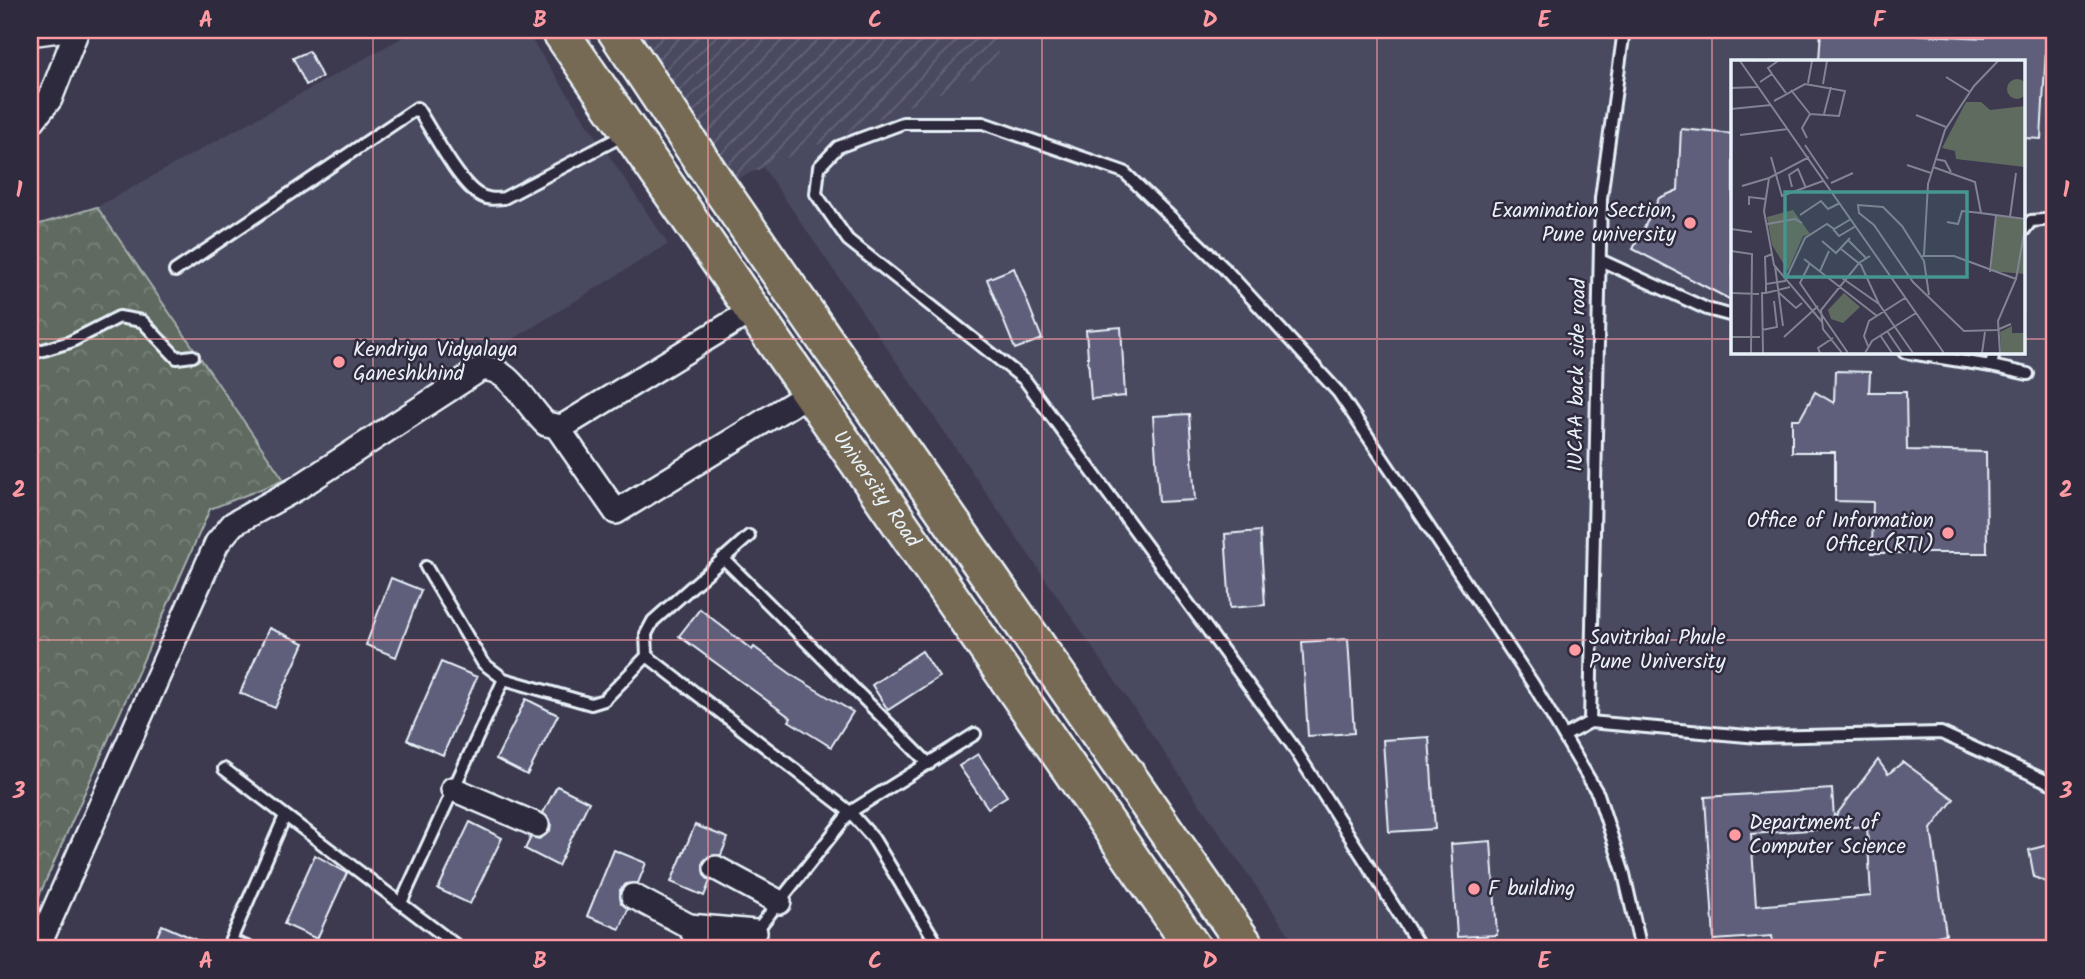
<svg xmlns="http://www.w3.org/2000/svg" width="2085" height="979" viewBox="0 0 2085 979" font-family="Kalam,sans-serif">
  <defs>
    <pattern id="industrial-furrows" width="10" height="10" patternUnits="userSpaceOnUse" patternTransform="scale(1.75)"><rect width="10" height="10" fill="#4a4860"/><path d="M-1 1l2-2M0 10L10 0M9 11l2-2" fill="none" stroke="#646378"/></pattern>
    <pattern id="park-crowns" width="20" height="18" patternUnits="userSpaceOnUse" patternTransform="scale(1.75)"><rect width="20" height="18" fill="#606b60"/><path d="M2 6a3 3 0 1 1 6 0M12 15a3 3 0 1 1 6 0" fill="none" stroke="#778178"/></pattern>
  </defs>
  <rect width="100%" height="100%" fill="#3d3a50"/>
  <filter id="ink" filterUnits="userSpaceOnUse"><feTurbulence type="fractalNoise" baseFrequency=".0143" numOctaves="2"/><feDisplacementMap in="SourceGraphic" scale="14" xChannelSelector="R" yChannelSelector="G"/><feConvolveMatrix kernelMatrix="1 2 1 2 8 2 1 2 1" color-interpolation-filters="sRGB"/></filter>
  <g filter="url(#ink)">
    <g fill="#4a4860" fill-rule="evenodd">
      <polygon points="416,30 525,30 668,244 284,480 97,207"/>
      <path d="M669 30H2055V949H1299ZM1733 61H2024V352H1733Z"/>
    </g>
    <polygon fill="url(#industrial-furrows)" points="633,30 994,30 1000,67 734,180"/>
    <polygon fill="url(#park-crowns)" stroke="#a4aeac" stroke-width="2" points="97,207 284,480 210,509 36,903 30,896 30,227"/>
    <g fill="#5e5f7c" stroke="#e8f1f8" stroke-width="2" fill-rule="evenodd">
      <polygon points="1821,30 1985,38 1985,30 2047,30 2041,139 2024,138 2024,61 1819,61"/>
      <polygon points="309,51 322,77 306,85 293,58"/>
      <polygon points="1681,129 1733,134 1733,301 1633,249 1659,198 1678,190"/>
      <polygon points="1014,268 1042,339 1015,349 987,279"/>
      <polygon points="1121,327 1125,396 1091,399 1086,330"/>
      <polygon points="1835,371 1870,372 1869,392 1906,392 1907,450 1986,452 1987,553 1872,553 1873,502 1835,501 1835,452 1792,452 1792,419 1800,419 1815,392 1834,403"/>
      <polygon points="1189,414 1195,500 1159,502 1153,416"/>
      <polygon points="1260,531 1265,605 1230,608 1225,534"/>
      <polygon points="391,578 421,590 396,657 366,645"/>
      <polygon points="700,609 752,650 754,647 795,677 853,712 831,747 789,721 791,718 679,636"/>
      <polygon points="269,628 304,643 275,708 240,693"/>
      <polygon points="1348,639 1354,733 1308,736 1302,642"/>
      <polygon points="922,651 939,677 888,710 872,685"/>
      <polygon points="441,662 477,677 443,755 407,740"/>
      <polygon points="526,699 558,715 527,775 496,759"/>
      <polygon points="1429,737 1435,829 1389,832 1383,740"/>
      <polygon points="978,754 1007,796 988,808 959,766"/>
      <path d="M1878 760 1888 774 1903 762 1954 799 1931 829 1946 934 1919 940 1921 949H1774L1772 936 1714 940 1705 797 1832 789 1834 818ZM1867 826 1871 896 1756 906 1751 834Z"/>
      <polygon points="557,786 589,802 558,866 525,849 531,837 539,839 550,831 551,823 543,813"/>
      <polygon points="470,822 502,838 470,904 438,889"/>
      <polygon points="695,825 728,838 721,855 709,856 703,862 704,875 710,881 704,896 671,882"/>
      <polygon points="1491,841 1497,935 1457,937 1451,844"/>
      <polygon points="2055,843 2055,886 2034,877 2029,850"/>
      <polygon points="614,850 646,863 638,883 626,884 620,890 621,903 628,909 620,929 587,916"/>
      <polygon points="315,855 347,873 317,939 284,924"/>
      <polygon points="162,925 217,949 151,949"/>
    </g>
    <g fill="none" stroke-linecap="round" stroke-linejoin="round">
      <g stroke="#e8f1f8" stroke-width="16">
        <g id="lane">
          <polyline points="2024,230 2031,221 2055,219"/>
          <polyline points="1600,260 1707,309 1733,316"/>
          <path d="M175 271 417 108C431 129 458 182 478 194 487 200 494 199 504 198L624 135"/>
          <polyline points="1904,352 1991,366 1994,352"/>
          <polyline points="30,354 70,342 119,317 142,321 177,358 193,356"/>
          <polyline points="1991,366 2028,374"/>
          <polyline points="723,558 929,764"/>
          <polyline points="426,567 483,663 504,679 591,704 604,700 647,656 646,634 653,621 749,536"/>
          <polyline points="647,656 850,812 873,838 940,949"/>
          <polyline points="1590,722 1601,198 1624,30"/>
          <polyline points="1564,736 1590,722 1758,737 1941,733 2055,785"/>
          <polyline points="224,769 461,949"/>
          <polyline points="401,903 504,679"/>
          <polyline points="231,941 252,949"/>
          <polyline points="227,949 285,816"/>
          <polyline points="742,949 850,812 975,734"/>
          <polyline points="1421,949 1292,745 1025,380 848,240 816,194 819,167 838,147 903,123 983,123 1124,172 1223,267 1338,392 1422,517 1533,684 1598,794 1624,874 1641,949"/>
        </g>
      </g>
      <g stroke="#e8f1f8" stroke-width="28">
        <g id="street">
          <polyline points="30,34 59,30"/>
          <polyline points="30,124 50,99 77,30"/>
          <polyline points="557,427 616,512 810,393"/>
          <polyline points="453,789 537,825"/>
          <polyline points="716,868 779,902"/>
          <polyline points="633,896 689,926 703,949"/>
          <polyline points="689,926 755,932"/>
          <path d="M37 949 217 543 233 524 296 489 479 370C506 361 528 408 546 424L562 427 753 310"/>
        </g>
      </g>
      <g stroke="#e8f1f8" stroke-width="40">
        <g id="primary">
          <path id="s1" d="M559 30 1194 949"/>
          <polyline points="615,30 717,184 1248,949"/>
        </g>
      </g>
      <use href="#lane" stroke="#2f2a3d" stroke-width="10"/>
      <use href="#street" stroke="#2f2a3d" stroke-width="23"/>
      <use href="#primary" stroke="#766a54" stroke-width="35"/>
    </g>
  </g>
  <path fill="none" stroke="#ff9aa2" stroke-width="2" stroke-opacity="0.55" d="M373 30V949M708 30V949M1042 30V949M1377 30V949M1712 30V949M30 339H1733M2024 339H2055M30 640H2055"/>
  <g fill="#ff9aa2" stroke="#2f2a3d" stroke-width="2.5">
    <circle cx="1690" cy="223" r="7"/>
    <circle cx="339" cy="362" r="7"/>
    <circle cx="1948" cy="533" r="7"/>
    <circle cx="1575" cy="650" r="7"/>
    <circle cx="1735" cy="835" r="7"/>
    <circle cx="1474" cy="889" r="7"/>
  </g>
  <g text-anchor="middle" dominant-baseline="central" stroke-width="5" stroke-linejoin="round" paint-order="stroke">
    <g font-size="21" fill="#e8f1f8" stroke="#2f2a3d" text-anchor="start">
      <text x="1676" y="211" text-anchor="end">Examination Section,<tspan x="1676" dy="24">Pune university</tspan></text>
      <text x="353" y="350">Kendriya Vidyalaya<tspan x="353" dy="24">Ganeshkhind</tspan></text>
      <text x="1934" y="521" text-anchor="end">Office of Information<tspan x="1934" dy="24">Officer(RTI)</tspan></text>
      <text x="1589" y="638">Savitribai Phule<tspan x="1589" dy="24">Pune University</tspan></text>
      <text x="1749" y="823">Department of<tspan x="1749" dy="24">Computer Science</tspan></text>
      <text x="1488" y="889">F building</text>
    </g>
    <g font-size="21" fill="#e8f1f8" stroke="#2f2a3d">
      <text transform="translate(1578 375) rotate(-89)">IUCAA back side road</text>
      <text stroke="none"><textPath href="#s1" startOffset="558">University Road</textPath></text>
    </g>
  </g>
  <g transform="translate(1731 60)">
    <rect width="294" height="294" fill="#3d3a50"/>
    <path d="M276 29a10 10 0 1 1 20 0a10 10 0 1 1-20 0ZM281 266V273H294V293H270L269 272Z" fill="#606b60"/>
    <path d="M235 42H250L259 50 294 46V107L225 99 224 91 211 88ZM62 150 79 174 72 176 57 211 41 185 36 157ZM113 233 129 247 112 263 100 259 97 250Z" fill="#606b60"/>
    <path d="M265 155 294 160V214L260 211Z" fill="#606b60"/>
    <path fill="none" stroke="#818393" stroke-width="2" d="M9 1 213 293M41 14 55 33M215 17 239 32M29 22 41 14 37 8 47 1M77 23 81 1M92 24 96 1M0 28 26 27M60 30 79 54M43 41 74 24 114 31 108 56 79 54M0 49 40 45M93 54 100 27M185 55 215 67M9 75 57 69M76 78 71 68 79 54M74 85 97 119M40 97 51 136 92 121M78 97 38 118 33 151 43 205 91 262M204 99 214 101 220 112M176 105 200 113M202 107 244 122 250 153 294 159M100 123 122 113M11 126 38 118M61 127 58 115 67 109 75 128M18 145V137L35 139M69 155 90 141 97 149 109 143M279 157 285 113M216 162 227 164 231 151 250 153M36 164 64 159 71 163M0 169 21 172M102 169 108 176 125 166M117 180 135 198M91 181 105 193 119 178M110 189 130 205 148 244M0 191 21 194 20 293M193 195 197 124 214 70 243 26 267 1M191 196H223L285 219M73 199 146 256M79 203 69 223 117 293M44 206 52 266M89 211 98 191M259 212 265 155M111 218 148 244 182 293M35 224 34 197 41 194M59 227 35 233V224L54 221 74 178 96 164 103 169 120 159M47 232 65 248 71 243M0 233 28 234M198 235 193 201 171 166 152 147 127 145 128 153 143 165 182 222 233 271 266 270 280 264M31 270 46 267 43 241M156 271 171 293M149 275 161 293M0 277H29M53 277 87 246M137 286 133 276 138 261 174 238M32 293 31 233H35M89 293 87 288 102 278M111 293 92 269 90 250 128 203 139 196M134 293 141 281 185 253M251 293 254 272M269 293 267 261 285 219 294 168"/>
    <path fill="#459590" fill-opacity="0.15" stroke="#459590" stroke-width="3.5" d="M54 132H236V217H54Z"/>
    <rect width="294" height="294" fill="none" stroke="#e8f1f8" stroke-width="3.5"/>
  </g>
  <rect width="2085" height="979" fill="none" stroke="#2f2a3d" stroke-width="77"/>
  <rect x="38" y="38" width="2008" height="902" fill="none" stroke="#ff9aa2" stroke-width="2.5"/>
  <g font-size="23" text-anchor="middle" font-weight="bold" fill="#ff9aa2">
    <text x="206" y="27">A</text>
    <text x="540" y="27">B</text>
    <text x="875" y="27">C</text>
    <text x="1210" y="27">D</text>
    <text x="1544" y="27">E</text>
    <text x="1879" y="27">F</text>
    <text x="19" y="197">1</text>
    <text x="2066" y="197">1</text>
    <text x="19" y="497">2</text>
    <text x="2066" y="497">2</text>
    <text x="19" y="798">3</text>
    <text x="2066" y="798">3</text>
    <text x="206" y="968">A</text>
    <text x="540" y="968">B</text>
    <text x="875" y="968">C</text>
    <text x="1210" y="968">D</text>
    <text x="1544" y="968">E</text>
    <text x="1879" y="968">F</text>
  </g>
</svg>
